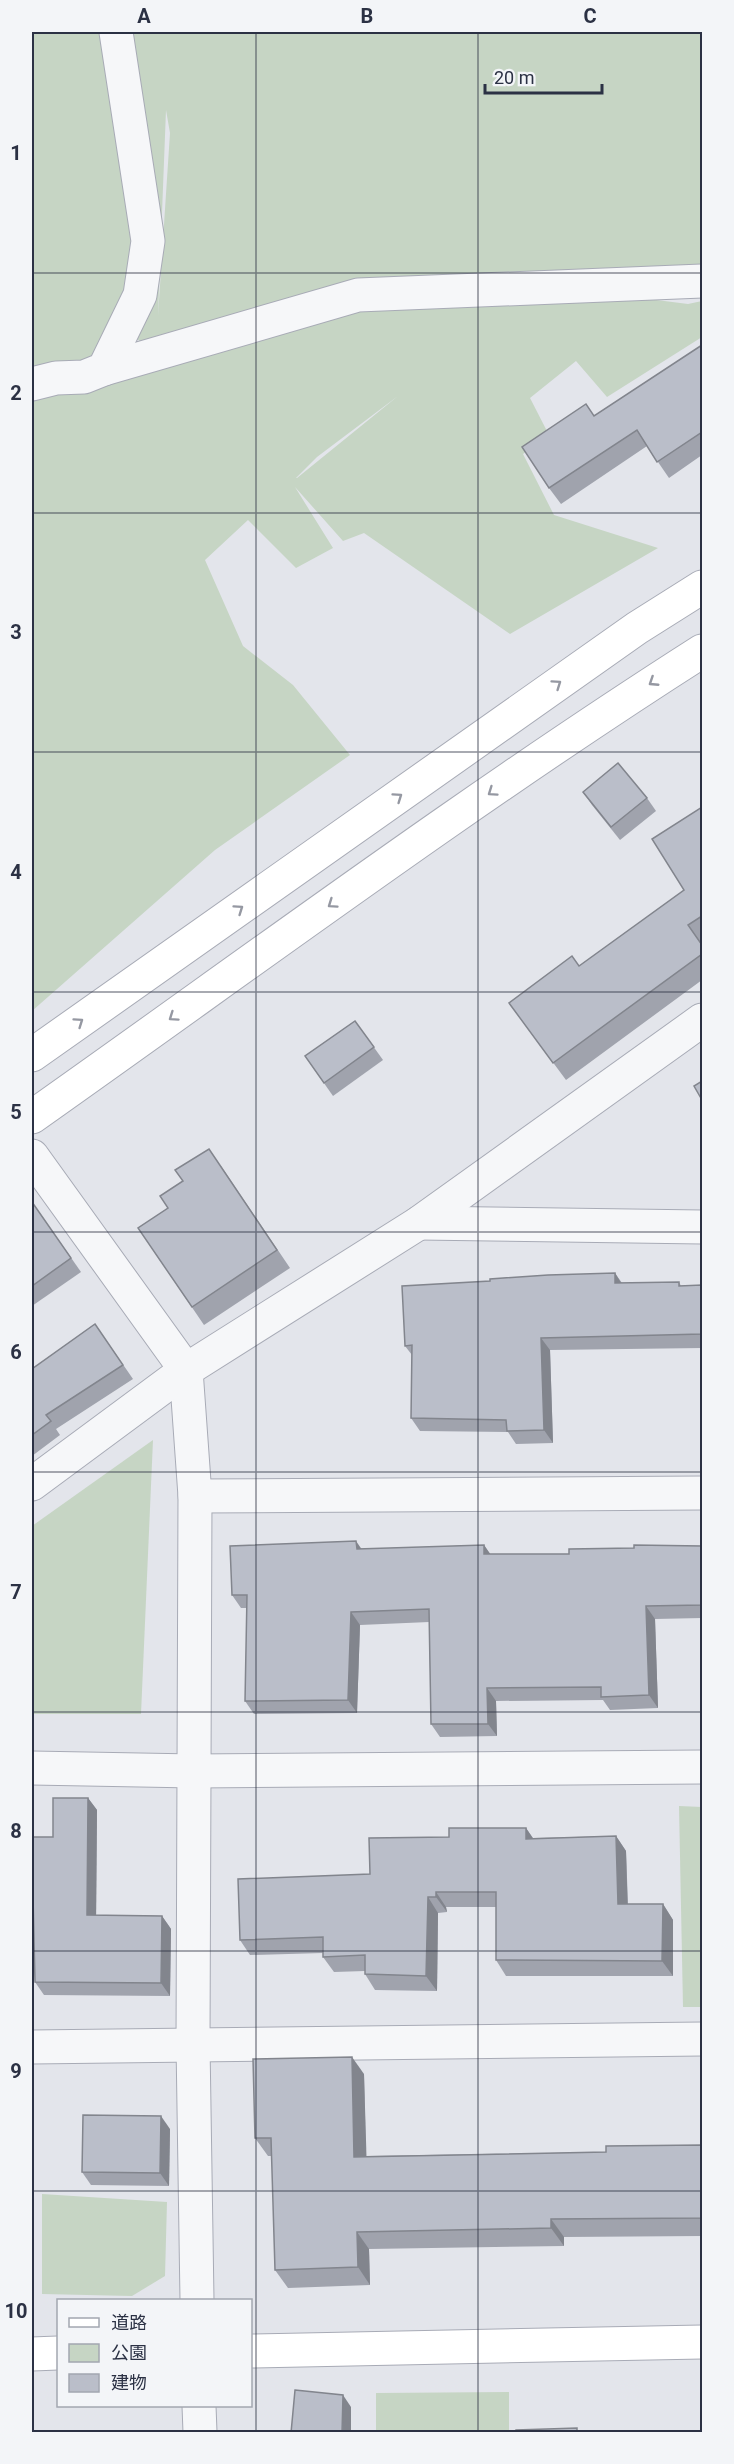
<svg xmlns="http://www.w3.org/2000/svg" width="734" height="2464" viewBox="0 0 734 2464" font-family="Roboto,'Noto Sans JP',sans-serif">
  <rect width="100%" height="100%" fill="#e3e5eb"/>
  <g fill="#c6d5c4" fill-rule="evenodd">
    <path d="M32 32H702V277L554 287 688 304 702 301V337L607 397 576 361 530 398 549 435 523 454 554 515 658 548 510 634 364 533 343 541 295 487 333 548 296 568 248 520 205 560 243 646 293 685 350 755 215 850 32 1011ZM166 110 170 133 158 316ZM129 261 124 329 154 352 90 368 120 316ZM398 396 297 478H296L317 457Z"/>
    <polygon points="153,1440 141,1714 32,1714 32,1526"/>
    <polygon points="679,1806 702,1807 702,2007 683,2007"/>
    <polygon points="42,2194 167,2202 165,2276 132,2296 42,2294"/>
    <polygon points="509,2392 509,2432 376,2432 376,2393"/>
  </g>
  <g fill="none" stroke-linecap="round" stroke-linejoin="round">
    <g stroke="#a8abb6" stroke-width="35">
      <g id="street">
        <polyline points="104,369 358,295 702,281"/>
        <polyline points="32,384 56,378 84,377 104,369 140,295 148,241 116,32"/>
        <polyline points="32,1156 186,1370 195,1496 193,2044 197,2300"/>
        <polyline points="419,1223 702,1227"/>
        <polyline points="32,1484 186,1370 419,1223 702,1020"/>
        <polyline points="195,1496 702,1493"/>
        <polyline points="32,1768 194,1771 702,1767"/>
        <polyline points="32,2047 702,2039"/>
        <polyline points="199,2406 200,2432"/>
      </g>
    </g>
    <g stroke="#a8abb6" stroke-width="35">
      <g id="secondary">
        <polyline points="32,1055 637,628 702,587"/>
        <path d="M32 1117C254 960 473 797 702 651"/>
        <polyline points="250,2351 702,2342"/>
        <polyline points="32,2354 58,2353"/>
      </g>
    </g>
    <use href="#street" stroke="#f6f7f9" stroke-width="33"/>
    <use href="#secondary" stroke="#fff" stroke-width="33"/>
  </g>
  <g fill="#a0a3ad">
    <polygon points="702,345 702,455 669,478 647,446 561,504 549,488 594,416"/>
    <polygon points="583,792 647,798 656,811 620,840 592,805"/>
    <polygon points="702,807 702,941 701,942 702,945 702,980 566,1080 509,1003 579,966 684,890"/>
    <polygon points="355,1021 383,1060 333,1096 305,1056"/>
    <polygon points="221,1166 290,1268 204,1325 138,1228 168,1208"/>
    <polygon points="32,1202 81,1272 32,1306"/>
    <polygon points="615,1273 622,1283 679,1282 681,1286 702,1285 702,1348 550,1350 553,1443 516,1444 508,1432 420,1431 411,1418 412,1355 405,1346 490,1281"/>
    <polygon points="95,1324 133,1379 56,1429 60,1435 32,1456 32,1369"/>
    <polygon points="484,1545 490,1554 569,1554 634,1548 702,1546 702,1618 655,1619 658,1708 610,1710 603,1700 496,1701 497,1736 440,1737 431,1724 429,1622 360,1625 357,1713 254,1714 245,1701 247,1608 241,1608 232,1595 362,1549"/>
    <polygon points="88,1798 97,1810 96,1915 162,1916 171,1929 170,1996 44,1995 35,1982 34,1909 32,1909 32,1837 53,1837"/>
    <polygon points="526,1828 533,1838 616,1836 626,1851 628,1904 663,1904 673,1920 673,1976 506,1976 496,1960 496,1907 446,1907 447,1912 438,1913 437,1991 375,1990 365,1974 365,1971 334,1972 323,1957 323,1953 250,1955 240,1940 370,1874 449,1837"/>
    <polygon points="364,2074 366,2156 606,2152 702,2145 702,2236 564,2237 564,2246 369,2249 370,2285 288,2288 275,2270 272,2156 268,2156 255,2138"/>
    <polygon points="170,2129 169,2186 91,2185 82,2172"/>
  </g>
  <g fill="#82858d">
    <polygon points="615,1273 623,1286 615,1283"/>
    <polygon points="541,1338 550,1350 553,1443 544,1430"/>
    <polygon points="356,1541 365,1554 357,1549"/>
    <polygon points="484,1545 493,1558 484,1554"/>
    <polygon points="646,1606 655,1619 658,1708 649,1695"/>
    <polygon points="351,1612 360,1625 357,1713 348,1700"/>
    <polygon points="487,1688 496,1701 497,1736 488,1724"/>
    <polygon points="88,1798 97,1810 96,1928 87,1915"/>
    <polygon points="526,1828 536,1843 526,1839"/>
    <polygon points="616,1836 626,1851 628,1919 618,1904"/>
    <polygon points="436,1892 446,1907 447,1912 436,1897"/>
    <polygon points="428,1897 438,1913 437,1991 426,1976"/>
    <polygon points="663,1904 673,1920 673,1976 662,1961"/>
    <polygon points="162,1916 171,1929 170,1996 161,1983"/>
    <polygon points="352,2057 364,2074 367,2174 354,2157"/>
    <polygon points="161,2116 170,2129 169,2186 160,2173"/>
    <polygon points="551,2219 564,2237 564,2246 551,2228"/>
    <polygon points="357,2232 369,2249 370,2285 358,2267"/>
    <polygon points="343,2395 351,2407 351,2433 342,2433"/>
  </g>
  <g fill="#babec9" stroke="#82858d" stroke-width="1.5">
    <polygon points="702,345 702,432 657,462 637,430 549,488 522,447 586,404 594,416"/>
    <polygon points="618,763 647,798 611,827 583,792"/>
    <polygon points="702,807 702,916 688,925 702,945 702,954 553,1063 509,1003 572,956 579,966 684,890 652,839"/>
    <polygon points="355,1021 374,1047 324,1083 305,1056"/>
    <polygon points="702,1081 702,1100 694,1086"/>
    <polygon points="209,1149 277,1250 192,1307 138,1228 168,1208 160,1196 183,1181 175,1170"/>
    <polygon points="32,1202 71,1258 32,1286"/>
    <polygon points="615,1273 615,1283 679,1282 679,1286 702,1285 702,1334 541,1338 544,1430 507,1431 506,1420 411,1418 412,1345 405,1346 402,1286 490,1281 490,1279 548,1275"/>
    <polygon points="95,1324 123,1365 46,1415 51,1421 32,1435 32,1369"/>
    <polygon points="356,1541 357,1549 484,1545 484,1554 569,1554 569,1549 634,1548 634,1545 702,1546 702,1605 646,1606 649,1695 601,1697 601,1687 487,1688 488,1724 431,1724 429,1609 351,1612 348,1700 245,1701 247,1595 232,1595 230,1546"/>
    <polygon points="53,1798 88,1798 87,1915 162,1916 161,1983 35,1982 33,1896 32,1896 32,1837 53,1837"/>
    <polygon points="449,1828 526,1828 526,1839 616,1836 618,1904 663,1904 662,1961 496,1960 496,1892 436,1892 436,1897 428,1897 426,1976 365,1974 365,1955 323,1957 323,1937 240,1940 238,1879 370,1874 369,1838 449,1837"/>
    <polygon points="352,2057 354,2157 606,2152 606,2146 702,2145 702,2218 551,2219 551,2228 357,2232 358,2267 275,2270 271,2138 255,2138 253,2059"/>
    <polygon points="83,2115 161,2116 160,2173 82,2172"/>
    <polygon points="295,2390 343,2395 342,2433 291,2433"/>
    <polygon points="577,2428 577,2433 516,2433 516,2430"/>
  </g>
  <defs><path id="oneway-chevron" d="M-2-3.5L2.5 0L-2 3.5" fill="none" stroke-width="1.6" stroke-linecap="round" stroke-linejoin="round" transform="scale(1.5)"/></defs>
  <g stroke="#9598a2">
    <use href="#oneway-chevron" transform="translate(653 682) rotate(147)"/>
    <use href="#oneway-chevron" transform="translate(557 684) rotate(-35)"/>
    <use href="#oneway-chevron" transform="translate(492 792) rotate(145)"/>
    <use href="#oneway-chevron" transform="translate(398 797) rotate(-35)"/>
    <use href="#oneway-chevron" transform="translate(332 904) rotate(145)"/>
    <use href="#oneway-chevron" transform="translate(239 909) rotate(-35)"/>
    <use href="#oneway-chevron" transform="translate(173 1017) rotate(145)"/>
    <use href="#oneway-chevron" transform="translate(79 1022) rotate(-35)"/>
  </g>
  <path fill="none" stroke="#2b3144" stroke-width="1.5" stroke-opacity="0.55" d="M256 32V2432M478 32V2432M32 273H702M32 513H702M32 752H702M32 992H702M32 1232H702M32 1472H702M32 1712H702M32 1951H702M32 2191H702"/>
  <rect width="734" height="2464" fill="none" stroke="#f3f5f8" stroke-width="66"/>
  <rect x="57" y="2299" width="195" height="108" fill="#f3f5f8" stroke="#a3a7b0" stroke-width="1.5"/>
  <rect x="69" y="2318" width="30" height="9" fill="#ffffff" stroke="#a3a7b0" stroke-width="1.5"/>
  <text x="111" y="2329" font-size="18" fill="#2b3144">道路</text>
  <rect x="69" y="2344" width="30" height="18" fill="#c6d5c4" stroke="#a3a7b0" stroke-width="1.5"/>
  <text x="111" y="2359" font-size="18" fill="#2b3144">公園</text>
  <rect x="69" y="2374" width="30" height="18" fill="#babec9" stroke="#a3a7b0" stroke-width="1.5"/>
  <text x="111" y="2389" font-size="18" fill="#2b3144">建物</text>
  <path d="M485 84v9h117v-9" fill="none" stroke="#2b3144" stroke-width="3"/>
  <text x="494" y="84" font-size="18" fill="#2b3144" stroke="#f3f5f8" stroke-width="4.5" paint-order="stroke">20 m</text>
  <rect x="33" y="33" width="668" height="2398" fill="none" stroke="#2b3144" stroke-width="2"/>
  <g font-size="20" text-anchor="middle" font-weight="bold" fill="#2b3144">
    <text x="144" y="23">A</text>
    <text x="367" y="23">B</text>
    <text x="590" y="23">C</text>
    <text x="16" y="160">1</text>
    <text x="16" y="400">2</text>
    <text x="16" y="639">3</text>
    <text x="16" y="879">4</text>
    <text x="16" y="1119">5</text>
    <text x="16" y="1359">6</text>
    <text x="16" y="1599">7</text>
    <text x="16" y="1838">8</text>
    <text x="16" y="2078">9</text>
    <text x="16" y="2318">10</text>
  </g>
</svg>
